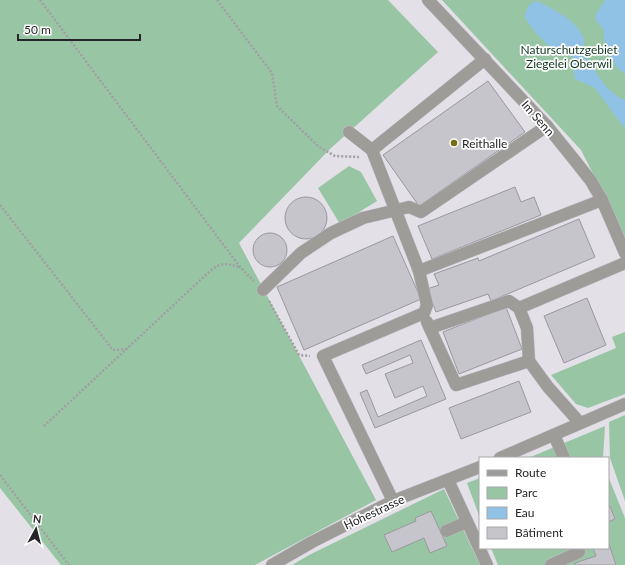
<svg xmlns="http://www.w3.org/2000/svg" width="625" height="565" viewBox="0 0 625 565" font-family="Lato,sans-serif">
  <rect width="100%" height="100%" fill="#e3e0e8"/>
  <g fill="#98c6a4">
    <polygon points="0,0 388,0 438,52 330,149 239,243 376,500 255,565 61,565 0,488"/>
    <polygon points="442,0 625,0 625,237 581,150"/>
    <polygon points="349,166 361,172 377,201 340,224 318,188"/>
    <polygon points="625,332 625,394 588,408 576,404 551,375 616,348 612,337"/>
    <polygon points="625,415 625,501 610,458 609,422"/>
    <polygon points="605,426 603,458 528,458"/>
    <polygon points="608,476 625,518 625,565 498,565 491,548 608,548"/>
    <polygon points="480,478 480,518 467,483"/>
    <polygon points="444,489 480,565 292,565 309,555"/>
  </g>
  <g fill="#8fc2e5">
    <polygon points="605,0 625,0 625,74 615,66 614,62 608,51 608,45 604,41 604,30 596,20 596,14"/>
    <path d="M537 1C552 9 580 21 584 40 585 46 581 50 584 58L588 59C598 75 607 93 625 100V127L622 125 595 88 575 79 572 53C567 51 561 52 556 50 545 45 530 27 525 17 526 9 529 3 537 1Z"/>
  </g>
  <g fill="#c7c5cc" stroke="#9a989f">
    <polygon points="488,81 525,132 419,206 383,155"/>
    <polygon points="515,187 521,202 534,197 541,215 432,259 418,226"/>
    <circle cx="306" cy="218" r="21"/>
    <polygon points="579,219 595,257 491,301 488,294 436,312 427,289 439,285 434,274 478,258 479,261"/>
    <circle cx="270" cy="250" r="17"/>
    <polygon points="393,236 421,299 304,350 277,287"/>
    <polygon points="587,298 606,345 564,363 544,316"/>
    <polygon points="506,307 522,349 459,374 443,332"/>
    <polygon points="421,340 446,399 375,428 360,393 367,390 378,417 427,396 423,386 395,398 385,374 413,363 410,355 366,374 362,365"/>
    <polygon points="519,381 531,412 461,439 449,408"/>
    <polygon points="610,506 615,519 608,522 608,507"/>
    <polygon points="431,511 447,546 430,553 424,538 392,552 384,535 416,521 415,518"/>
    <polygon points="608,541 616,565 575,565 575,563 596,556 593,548 608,548"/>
  </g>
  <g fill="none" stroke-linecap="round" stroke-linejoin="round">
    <g stroke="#c1bec5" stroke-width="13">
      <g id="minor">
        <polyline points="428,0 547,126 576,162 591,181 602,200 625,253"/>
        <polyline points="349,132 372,150"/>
        <polyline points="419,271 372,150 485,59"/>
        <polyline points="263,290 301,253 331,233 363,218 409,207 421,212 547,126"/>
        <polyline points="519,308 625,263"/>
        <polyline points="427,322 456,385 529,361"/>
        <polyline points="430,328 509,301 519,308 527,328 529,361 548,387 580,423"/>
        <polyline points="554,435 564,458"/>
        <polyline points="500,458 625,404"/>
        <polyline points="448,480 487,565"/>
        <polyline points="393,501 323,356 424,313 427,305 419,271 602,200"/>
        <polyline points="446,531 467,522"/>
        <polyline points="272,565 312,542 393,501 480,467"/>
        <polyline points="551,565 579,552"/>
      </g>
    </g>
    <g stroke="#a19ea5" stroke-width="2.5" stroke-dasharray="2 2" stroke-linecap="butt">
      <polyline points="40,0 240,267 254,281"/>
      <polyline points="217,0 272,73 277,106 319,147 335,156 359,157"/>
      <polyline points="0,205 113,350 126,349"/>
      <polyline points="269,301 299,355 310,356"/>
      <path d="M44 426 210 271C221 262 226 263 239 267"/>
      <polyline points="0,475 69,565"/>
    </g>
    <use href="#minor" stroke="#9d9c99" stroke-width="12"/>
  </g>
  <circle fill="#756e0c" stroke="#fff" stroke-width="1.5" cx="454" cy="143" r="4"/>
  <g text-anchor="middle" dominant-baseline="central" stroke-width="3.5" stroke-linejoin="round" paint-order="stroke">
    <g font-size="12" fill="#0e351c" stroke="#fff">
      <text x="569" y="49">Naturschutzgebiet<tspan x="569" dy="14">Ziegelei Oberwil</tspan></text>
    </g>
    <g font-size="12" fill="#252427" stroke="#fff">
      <text transform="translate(538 118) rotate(49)">Im Senn</text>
      <text transform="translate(374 512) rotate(-25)">Hohestrasse</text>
    </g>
    <g font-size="12" fill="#252427" stroke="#fff" text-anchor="start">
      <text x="462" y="143">Reithalle</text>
    </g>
  </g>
  <rect x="479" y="457" width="130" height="92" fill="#ffffff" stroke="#a8a7a9"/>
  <rect x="487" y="470" width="20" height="6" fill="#9d9c99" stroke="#a8a7a9"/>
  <text x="515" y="477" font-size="12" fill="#252427">Route</text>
  <rect x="487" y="487" width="20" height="12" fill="#98c6a4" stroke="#a8a7a9"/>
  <text x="515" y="497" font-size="12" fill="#252427">Parc</text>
  <rect x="487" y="507" width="20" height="12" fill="#8fc2e5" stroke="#a8a7a9"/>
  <text x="515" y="517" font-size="12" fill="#252427">Eau</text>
  <rect x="487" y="527" width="20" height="12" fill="#c7c5cc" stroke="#a8a7a9"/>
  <text x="515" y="537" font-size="12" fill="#252427">Bâtiment</text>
  <g transform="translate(36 529) rotate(7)" stroke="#ffffff" stroke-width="3" paint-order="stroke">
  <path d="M0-3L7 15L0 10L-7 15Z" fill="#252427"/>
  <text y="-6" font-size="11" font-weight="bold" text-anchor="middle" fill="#252427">N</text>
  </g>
  <path d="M18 34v6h122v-6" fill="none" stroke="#252427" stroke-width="2"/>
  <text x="24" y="34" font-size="12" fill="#252427" stroke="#ffffff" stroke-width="3" paint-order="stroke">50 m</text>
</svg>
